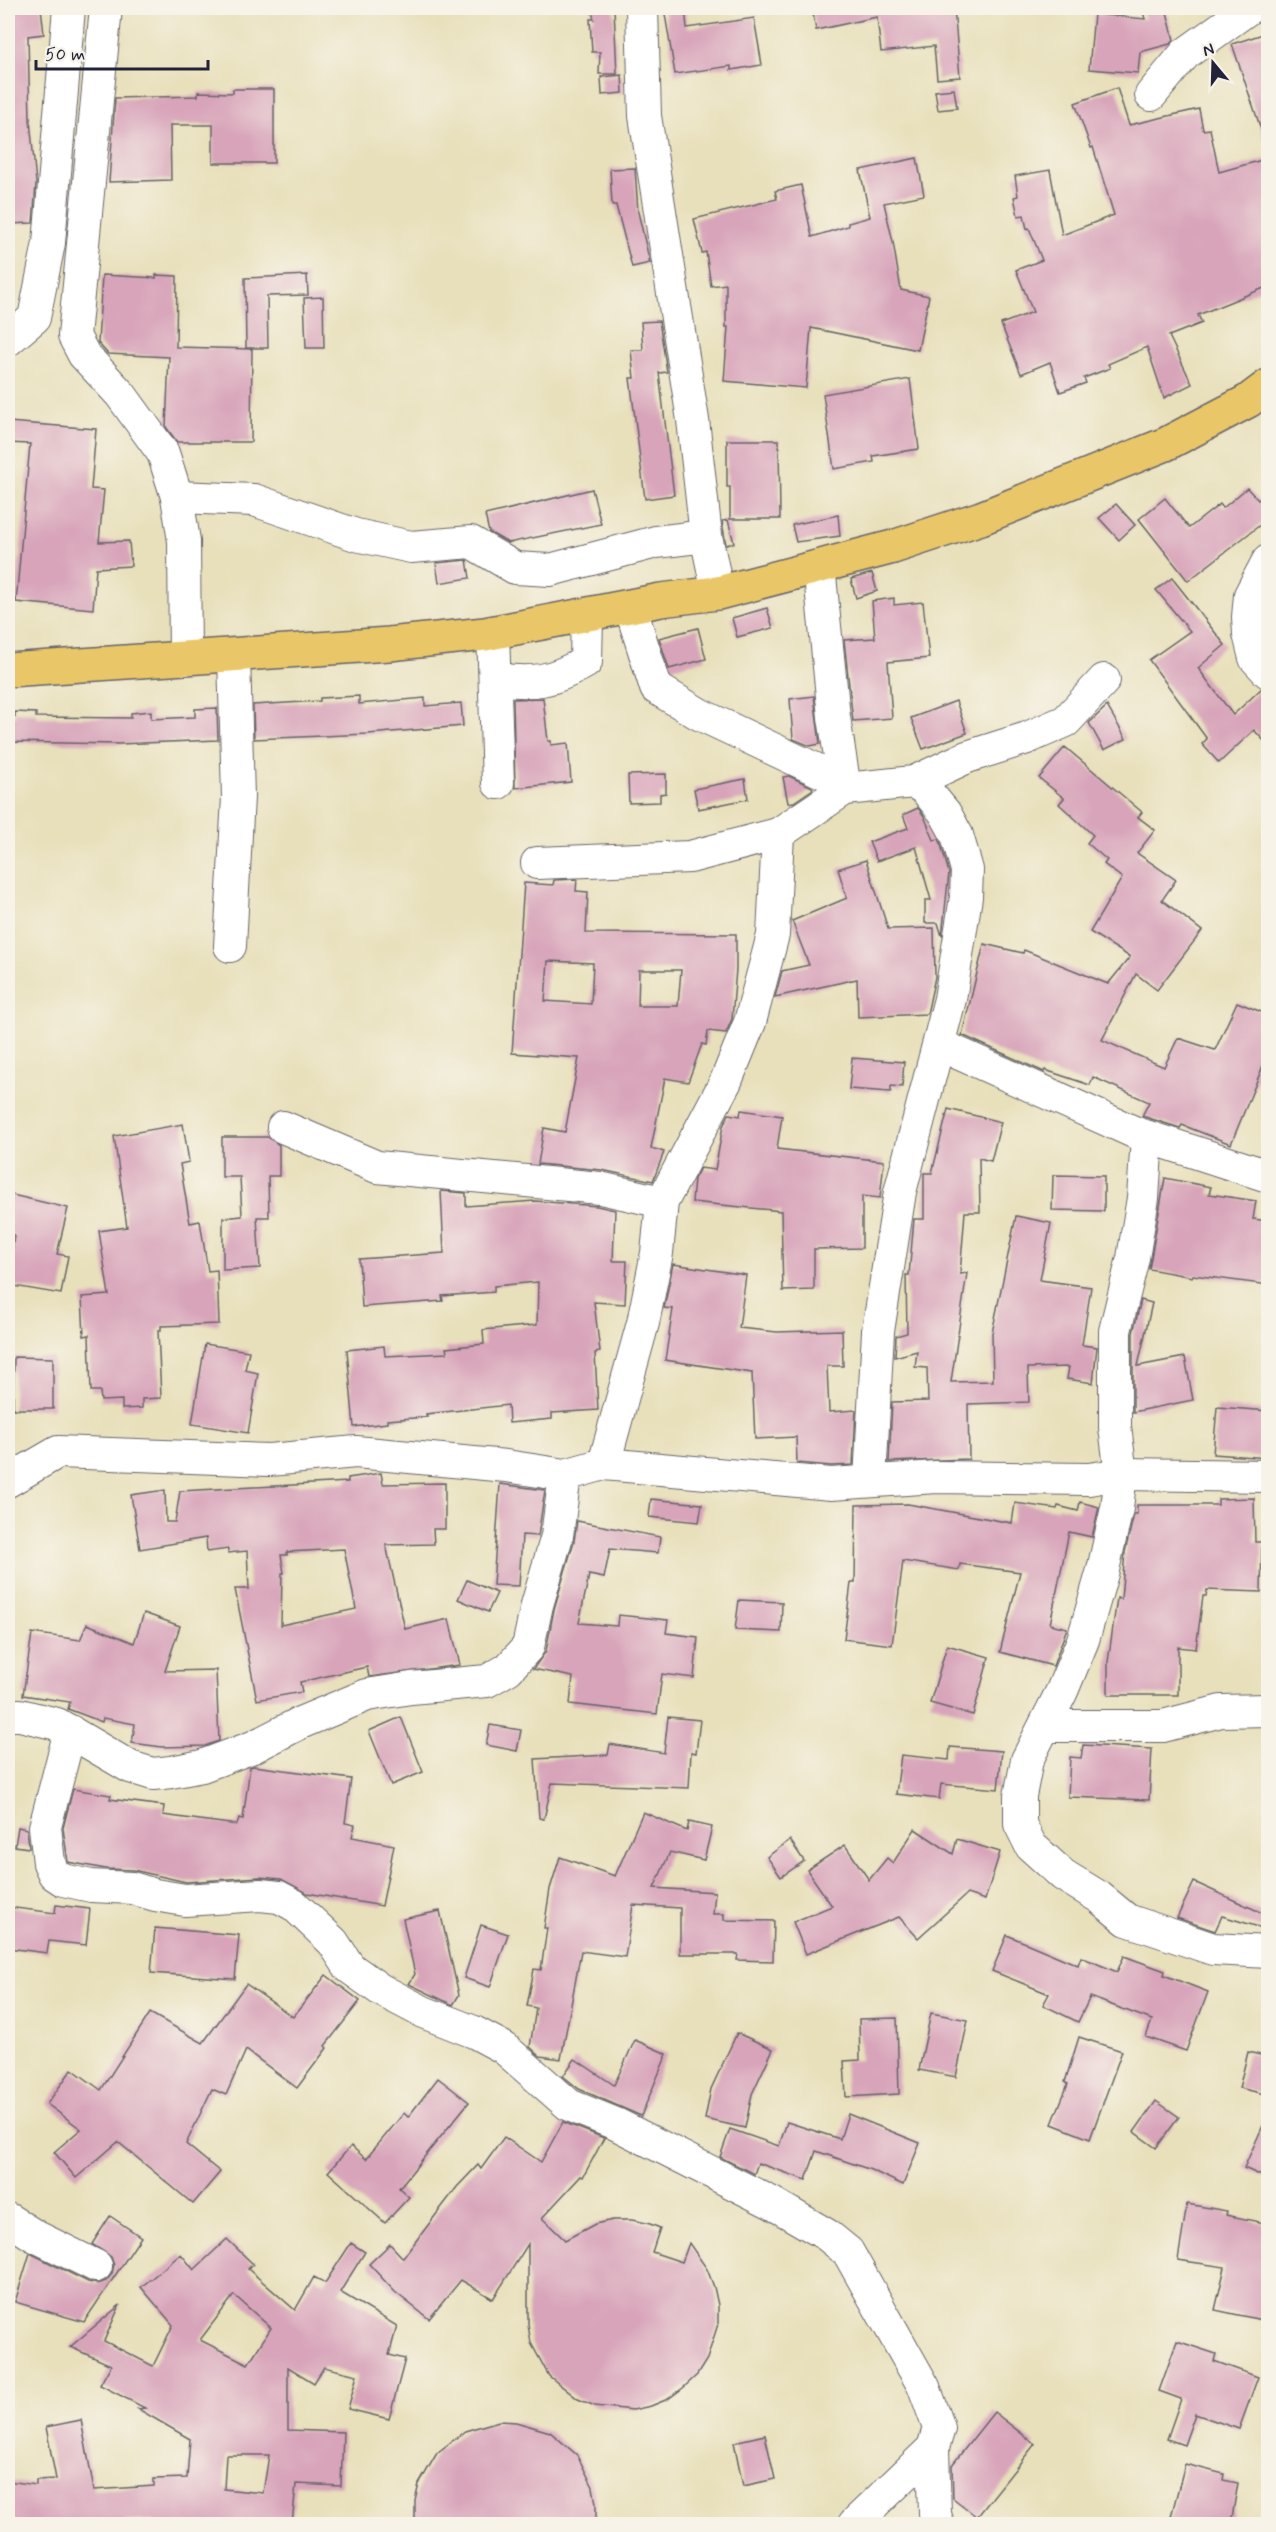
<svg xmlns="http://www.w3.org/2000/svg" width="1276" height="2532" viewBox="0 0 1276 2532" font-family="Mynerve,sans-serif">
  <rect width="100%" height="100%" fill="#f7f3e8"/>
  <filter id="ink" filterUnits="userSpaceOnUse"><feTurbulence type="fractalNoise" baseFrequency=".0167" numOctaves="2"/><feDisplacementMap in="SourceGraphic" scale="12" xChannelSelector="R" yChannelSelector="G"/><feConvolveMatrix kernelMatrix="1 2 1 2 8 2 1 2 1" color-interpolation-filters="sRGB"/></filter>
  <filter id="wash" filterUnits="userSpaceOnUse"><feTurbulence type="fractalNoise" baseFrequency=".008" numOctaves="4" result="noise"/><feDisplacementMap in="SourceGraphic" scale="24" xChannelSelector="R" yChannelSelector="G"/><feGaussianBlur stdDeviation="1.35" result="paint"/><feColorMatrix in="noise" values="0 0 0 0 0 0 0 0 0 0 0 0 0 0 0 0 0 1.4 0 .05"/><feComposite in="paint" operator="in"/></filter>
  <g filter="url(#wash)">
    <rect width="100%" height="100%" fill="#e8e0bb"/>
    <g id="blocks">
      <g fill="#d8a4ba" fill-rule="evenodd">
        <polygon points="8,8 41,8 44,34 28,36 30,120 36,183 33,223 8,224"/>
        <polygon points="591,8 614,8 617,74 599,74 600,52 592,52 590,19 594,19"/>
        <polygon points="664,8 685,8 687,28 754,18 762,65 731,70 731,66 675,74"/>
        <polygon points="812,8 883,8 884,11 909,8 954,8 960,77 937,79 934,46 881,52 877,17 816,30"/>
        <polygon points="1142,8 1166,8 1174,40 1170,44 1140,52 1138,73 1089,69 1094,14 1145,19"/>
        <polygon points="1269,32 1269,141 1265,141 1232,44"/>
        <polygon points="622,75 623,93 602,95 601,77"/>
        <polygon points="1117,88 1129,125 1199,109 1203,130 1210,129 1219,172 1269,158 1269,286 1198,315 1202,323 1169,336 1192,384 1164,398 1147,347 1108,364 1110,368 1084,378 1086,383 1060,392 1050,362 1021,374 1001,324 1033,312 1016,270 1042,260 1029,228 1027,229 1024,215 1018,216 1014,197 1018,196 1015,176 1050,170 1062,235 1114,215 1093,147 1091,148 1075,103"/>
        <polygon points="233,89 274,89 274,163 213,163 213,125 170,125 171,180 109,182 115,98 198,96 198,92 233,93"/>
        <polygon points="954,89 957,108 938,110 935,91"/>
        <polygon points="917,158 924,195 884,203 893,242 901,290 929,296 918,350 811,328 806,388 724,381 728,327 726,327 726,284 711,286 706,252 702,253 694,219 777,199 775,191 801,185 812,237 848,226 848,223 870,217 860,170"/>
        <polygon points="635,168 638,212 650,263 632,267 616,205 612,205 610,169"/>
        <polygon points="102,275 156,278 156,275 177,276 176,347 252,349 251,442 177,442 166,427 169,357 108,354 98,343"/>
        <polygon points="307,275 308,295 267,296 268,348 246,348 245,278"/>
        <polygon points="323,297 324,348 306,348 304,298"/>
        <polygon points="659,321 667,372 659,373 674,495 645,499 630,378 634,378 631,350 643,350 641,322"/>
        <polygon points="910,379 919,449 873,456 874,462 834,469 823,394"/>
        <polygon points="8,422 96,429 91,489 104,490 99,542 129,541 131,566 96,568 93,609 16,602 30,444 8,443"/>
        <polygon points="727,440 779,440 780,519 730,519 730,487 727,487"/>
        <polygon points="1247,488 1258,500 1269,491 1269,518 1188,581 1139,519 1165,498 1189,528 1220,504 1223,508"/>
        <polygon points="592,489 601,524 508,543 489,532 485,515"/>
        <polygon points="1116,504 1135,525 1119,540 1099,518"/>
        <polygon points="838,515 840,536 796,542 792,525"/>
        <polygon points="728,520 734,543 726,545 722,521"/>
        <polygon points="467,560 470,578 439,583 436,563"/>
        <polygon points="872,573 877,591 856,598 851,579"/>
        <polygon points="1172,578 1225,645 1198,668 1233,715 1261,689 1269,689 1269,746 1254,730 1219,763 1202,744 1207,739 1149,660 1190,631 1156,590"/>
        <polygon points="894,598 894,605 923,602 929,658 888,662 892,718 853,721 844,640 875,638 872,601"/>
        <polygon points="767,608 773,628 737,637 732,618"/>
        <polygon points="698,628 706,659 669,669 659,638"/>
        <polygon points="359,696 359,704 425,698 425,706 461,703 463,726 368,734 254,739 253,705 320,701 320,698"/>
        <polygon points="814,696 820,744 810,746 793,739 790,699"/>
        <polygon points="543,698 548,741 551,741 551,745 568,743 571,782 515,788 513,699"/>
        <polygon points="956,701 967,733 923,749 911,718"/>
        <polygon points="1107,706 1126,739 1104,750 1089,723"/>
        <polygon points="217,708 218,740 118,744 8,742 8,717 15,717 15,712 36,713 36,717 131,718 131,713 151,711 151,719 195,717 195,709"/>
        <polygon points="1065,747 1142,812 1138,817 1155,830 1137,853 1176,880 1162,900 1202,931 1157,990 1136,974 1102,1040 1164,1067 1178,1038 1215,1050 1237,1002 1269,1015 1269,1051 1231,1144 1182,1125 1180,1128 1142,1116 1149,1102 1093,1077 1090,1085 1045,1070 1044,1072 962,1035 984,944 1023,953 1024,950 1108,984 1130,957 1090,932 1122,878 1104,864 1107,860 1087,843 1093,835 1059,804 1064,798 1039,778"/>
        <polygon points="666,774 666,793 660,794 660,802 629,803 628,775"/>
        <polygon points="789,776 812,787 813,789 794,802 788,803 783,777"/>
        <polygon points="745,779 748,799 698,809 694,789"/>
        <polygon points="918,808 924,816 934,840 939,839 940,841 949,873 942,936 938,923 925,923 925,900 931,900 916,847 877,861 869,842 908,828 903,815"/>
        <polygon points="866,860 888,929 934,928 935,977 927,1014 858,1017 857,979 775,997 782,971 809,965 792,921 847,898 838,869"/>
        <path d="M577 879 576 891 588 892 586 933 736 934V969L732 1019 726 1033 708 1031 706 1045 702 1044 688 1082 665 1078 651 1148 664 1152 653 1181 602 1170 538 1164 544 1128 565 1132 579 1058 512 1053 524 883 553 885 554 880ZM548 961 593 963 591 1004 545 1001ZM639 970H681L678 1006H638Z"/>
        <polygon points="852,1058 904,1062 902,1087 891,1086 891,1092 849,1089"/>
        <polygon points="948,1109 1001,1122 991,1161 979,1158 980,1212 965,1212 960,1274 967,1273 951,1382 993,1381 992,1333 1016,1216 1051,1223 1040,1280 1091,1287 1082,1345 1097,1347 1093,1383 1067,1379 1069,1367 1028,1368 1029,1402 968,1404 969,1459 889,1462 892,1402 928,1401 927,1368 915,1367 917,1351 895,1357 896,1336 907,1333 906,1275 909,1275 914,1219 924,1219 924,1173 932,1173"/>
        <polygon points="741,1110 782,1116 777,1149 884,1161 880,1198 862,1196 862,1248 814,1249 814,1290 783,1291 781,1211 692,1202 694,1179 700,1168 715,1170 723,1126 729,1114 740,1116"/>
        <polygon points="183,1124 189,1162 180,1164 190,1223 200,1221 208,1271 217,1270 219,1324 161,1326 161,1330 158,1330 161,1398 142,1399 142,1408 122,1409 122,1400 101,1401 100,1391 91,1391 89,1335 84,1336 82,1297 109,1295 99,1231 127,1227 114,1136"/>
        <polygon points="222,1137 268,1137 279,1145 279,1176 268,1176 269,1217 257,1217 260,1268 223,1270 223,1218 242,1216 240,1177 222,1177"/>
        <polygon points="1053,1175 1104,1176 1104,1211 1052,1210"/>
        <polygon points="1165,1178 1211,1187 1209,1194 1256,1201 1253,1219 1269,1221 1269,1285 1193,1275 1192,1277 1149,1269"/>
        <polygon points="441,1191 466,1193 466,1206 535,1201 597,1206 615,1210 613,1261 627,1261 625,1304 594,1302 600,1352 595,1353 598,1410 552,1413 552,1419 509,1423 508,1405 426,1414 427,1417 387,1420 387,1423 354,1427 347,1350 384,1346 385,1356 447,1353 446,1348 484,1344 483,1330 537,1325 538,1282 494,1286 494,1292 442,1296 443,1301 362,1307 359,1259 444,1253"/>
        <polygon points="8,1194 68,1208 57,1254 68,1256 61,1294 8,1285 14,1235 8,1233"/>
        <polygon points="673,1264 746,1275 739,1328 777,1332 842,1330 843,1366 827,1366 829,1412 856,1410 853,1465 831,1466 797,1463 796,1437 755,1439 752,1373 665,1360 673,1309 664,1308"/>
        <polygon points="1141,1300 1152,1303 1138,1366 1185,1357 1193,1400 1133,1412 1133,1333"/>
        <polygon points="205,1344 249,1351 245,1370 258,1373 248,1433 192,1424"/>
        <polygon points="14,1357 53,1358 53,1409 13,1409"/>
        <polygon points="1217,1407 1269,1411 1269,1458 1213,1454"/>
        <path d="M381 1473 383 1484 445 1483V1529H433L434 1544 386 1545 405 1629 449 1619 460 1665 369 1677 367 1667 300 1682 302 1692 257 1700 235 1589H249L247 1551 228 1553V1549L207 1552 206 1538 140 1549 131 1495 165 1490 166 1522H175L180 1491 348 1482V1478ZM344 1549 356 1609 281 1625 282 1573H284L281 1555H287V1552Z"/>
        <polygon points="500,1484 545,1490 538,1536 522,1535 519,1586 493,1585"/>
        <polygon points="1254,1498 1255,1542 1262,1542 1261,1592 1207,1590 1206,1596 1203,1596 1196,1649 1178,1647 1178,1695 1108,1695 1108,1662 1117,1598 1121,1599 1125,1552 1134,1514 1137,1514 1137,1505 1218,1505 1218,1499"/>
        <polygon points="651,1499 702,1504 699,1522 649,1517"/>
        <polygon points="1080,1502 1099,1507 1092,1537 1069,1532 1050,1624 1067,1628 1053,1666 1000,1652 1020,1572 960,1564 959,1570 903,1561 892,1645 844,1639 851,1583 855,1583 856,1505 908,1504 1012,1523 1015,1503 1057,1509 1058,1506 1078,1511"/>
        <polygon points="577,1521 660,1537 658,1553 610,1549 604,1578 589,1575 579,1623 617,1626 618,1615 668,1620 666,1633 698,1637 694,1678 662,1674 657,1714 570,1704 573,1677 533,1669 546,1651 554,1609 574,1541"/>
        <polygon points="467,1580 497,1593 488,1612 458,1599"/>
        <polygon points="739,1600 782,1602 781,1632 735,1630"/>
        <polygon points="144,1613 180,1626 165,1671 216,1670 219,1741 205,1746 162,1747 132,1743 135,1724 103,1718 102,1722 68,1709 70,1702 23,1695 32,1633 80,1640 87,1624 134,1643"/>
        <polygon points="947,1645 989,1657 973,1715 930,1703"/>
        <polygon points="401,1717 423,1772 391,1785 369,1731"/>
        <polygon points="668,1717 700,1720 696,1753 691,1752 689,1788 552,1783 544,1819 539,1818 535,1759 608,1755 610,1744 664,1753"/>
        <polygon points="490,1725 521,1730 517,1751 486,1745"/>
        <polygon points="1083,1745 1152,1749 1149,1800 1068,1797 1070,1757 1081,1758"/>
        <polygon points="950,1747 1002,1751 998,1789 941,1784 939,1799 896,1794 901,1755 949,1760"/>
        <polygon points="254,1766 351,1779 345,1823 355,1825 352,1837 394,1845 382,1906 307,1893 281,1879 259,1877 186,1882 133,1870 106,1869 68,1862 63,1828 73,1789 111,1795 110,1799 164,1806 163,1815 237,1825 239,1818 243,1819 250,1767"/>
        <polygon points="643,1812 687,1831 689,1822 712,1827 704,1860 670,1852 654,1888 715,1892 713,1914 724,1914 724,1920 774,1921 773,1961 737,1960 738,1954 680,1954 680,1908 633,1905 625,1957 581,1951 561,2059 540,2056 530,2047 536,2008 527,2006 534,1969 541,1970 547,1928 544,1928 550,1889 560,1857 615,1876"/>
        <polygon points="18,1827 27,1829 29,1848 15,1846"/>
        <polygon points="915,1829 953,1854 957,1839 1000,1852 985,1900 967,1894 918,1938 899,1917 806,1954 793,1922 832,1906 807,1870 845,1845 869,1880 887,1858 893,1863"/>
        <polygon points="790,1840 804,1861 781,1877 767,1857"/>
        <polygon points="1194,1882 1269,1916 1269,1930 1222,1916 1215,1931 1177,1918"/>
        <polygon points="56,1905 90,1909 86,1945 49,1941 47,1953 8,1948 8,1907 55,1913"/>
        <polygon points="440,1911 459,1995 453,2005 409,1984 415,1974 403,1919"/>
        <polygon points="481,1925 508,1934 490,1987 464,1978"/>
        <polygon points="155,1928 239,1935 235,1979 151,1973"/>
        <polygon points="1007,1935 1078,1965 1081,1957 1117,1972 1124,1956 1165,1971 1164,1975 1208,1992 1186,2051 1146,2037 1152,2020 1090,1997 1078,2022 1043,2005 1049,1994 992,1971"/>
        <polygon points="326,1975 360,2001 325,2046 327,2048 297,2088 246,2050 226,2095 212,2089 186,2144 220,2172 193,2204 118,2142 76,2178 54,2152 81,2129 47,2104 72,2069 101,2090 150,2013 203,2043 246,1984 293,2017"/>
        <polygon points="931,2013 968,2020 956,2077 919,2070"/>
        <polygon points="897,2018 899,2094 846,2097 844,2061 860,2060 859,2019"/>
        <polygon points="737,2033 773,2049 752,2094 745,2128 705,2119 711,2089"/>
        <polygon points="1079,2037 1122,2051 1090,2139 1052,2124 1068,2084 1065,2082"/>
        <polygon points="635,2040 667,2054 641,2116 579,2089 563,2076 575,2059 614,2085"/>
        <polygon points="1248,2052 1269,2057 1269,2095 1239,2088"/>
        <polygon points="438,2078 469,2102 399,2188 409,2197 385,2223 328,2172 351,2146 366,2159 404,2113 408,2117"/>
        <polygon points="1156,2101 1179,2117 1156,2148 1134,2132"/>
        <polygon points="1269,2112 1269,2179 1244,2168"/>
        <polygon points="848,2114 920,2143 903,2185 871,2170 816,2151 806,2180 758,2163 754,2174 720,2157 730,2129 779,2146 787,2122 840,2139"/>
        <polygon points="563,2122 604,2138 583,2177 581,2176 542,2218 565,2240 595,2224 613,2220 632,2220 650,2224 660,2228 652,2252 682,2262 689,2243 707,2269 714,2287 718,2305 718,2324 707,2359 697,2375 683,2388 668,2399 651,2406 633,2410 595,2406 578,2399 549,2376 531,2343 528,2325 528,2244 493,2299 461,2280 429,2319 395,2292 369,2264 390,2244 403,2258 457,2187 478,2165 481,2169 504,2137 541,2162"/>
        <polygon points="1187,2204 1227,2211 1226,2215 1269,2224 1269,2253 1263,2279 1269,2281 1269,2291 1262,2320 1215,2310 1225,2267 1178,2260"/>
        <polygon points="110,2216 141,2237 84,2322 15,2302 30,2253 88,2282 98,2284 106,2281 112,2274 114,2265 111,2257 92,2244"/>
        <path d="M227 2239 253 2264 248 2269 295 2310 314 2277 325 2283 351 2243 365 2252 340 2292 397 2326 389 2355 405 2359 389 2419 348 2409 357 2375 324 2367 314 2383 288 2367V2430L343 2432 341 2486 296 2484 292 2524H153L154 2520 75 2524H8V2481L36 2485V2480L56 2479 46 2427 81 2420 94 2490 154 2486V2479L187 2478 190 2439 138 2409 145 2408 100 2385 111 2365 70 2347 120 2305 104 2341 153 2366 173 2325 141 2287 181 2254 194 2270ZM234 2295 271 2328 248 2364 200 2340ZM226 2455H269L263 2493 224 2489Z"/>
        <polygon points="1177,2341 1216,2354 1214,2361 1258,2377 1239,2429 1195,2414 1184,2445 1167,2439 1181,2399 1159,2391"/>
        <polygon points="994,2412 1035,2444 977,2517 953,2498 952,2465"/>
        <polygon points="499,2421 516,2422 550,2432 577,2455 593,2487 596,2504 596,2524 415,2524 415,2501 419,2484 437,2453 465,2431"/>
        <polygon points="765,2435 775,2479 743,2486 734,2442"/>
        <polygon points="1185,2464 1224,2474 1223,2480 1238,2483 1231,2524 1169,2524"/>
      </g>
    </g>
  </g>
  <g filter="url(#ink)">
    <use href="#blocks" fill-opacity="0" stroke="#676468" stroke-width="1.5"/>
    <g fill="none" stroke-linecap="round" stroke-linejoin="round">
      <g stroke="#676468" stroke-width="34">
        <g id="minor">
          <polyline points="106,8 74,336 84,355 121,395 163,453 177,497 184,541 185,659"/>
          <polyline points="642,8 645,116 693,420 706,536 718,593"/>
          <polyline points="1151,95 1185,54 1249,8"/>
          <polyline points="8,340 34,318 49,243 69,8"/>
          <polyline points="177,497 254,500 356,535 411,547 471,542 515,568 550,570 656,542 706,536"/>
          <polyline points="1268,561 1250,595 1248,617 1249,634 1255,658 1268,672"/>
          <polyline points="819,566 834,717 845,789"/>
          <polyline points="630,606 656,688 699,714 843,782"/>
          <polyline points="493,632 498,783"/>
          <path d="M495 679C534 684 551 682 586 662L587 615"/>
          <polyline points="537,863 690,857 778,834 845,789 914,782 967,757 1027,738 1066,721 1104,680"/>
          <polyline points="230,946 238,797 234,656"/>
          <polyline points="940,1045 1136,1133 1268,1176"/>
          <polyline points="283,1127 377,1167 600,1188 662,1202"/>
          <polyline points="1147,1137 1143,1198 1133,1258 1115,1331 1115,1427 1121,1474 1117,1508 1103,1570 1083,1640 1062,1691 1027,1760 1020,1796 1020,1824 1031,1846 1063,1875 1099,1897 1127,1920 1213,1949 1268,1952"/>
          <polyline points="604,1464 643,1323 657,1253 662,1202 726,1081 750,1022 773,935 778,834"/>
          <polyline points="8,1481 58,1452 269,1460 356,1452 506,1466 565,1475 604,1464 831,1484 936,1477 1089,1479 1121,1474 1268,1476"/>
          <polyline points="870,1481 878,1331 900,1192 950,999 966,897 967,870 957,835 945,813 925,789 914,782"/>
          <polyline points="8,1715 20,1715 57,1724 130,1767 153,1774 171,1772 202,1766 253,1747 300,1723 367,1695 411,1688 487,1681 508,1669 528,1647 537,1605 557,1536 565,1475"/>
          <polyline points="1045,1726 1163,1726 1221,1711 1268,1710"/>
          <polyline points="70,1731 45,1827 49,1863 54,1874 63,1880 91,1886 132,1888 155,1895 185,1900 260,1895 279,1897 294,1905 333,1942 350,1968 381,1990 423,2012 474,2032 504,2048 569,2105 616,2124 772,2203 827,2235 848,2252 924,2387 939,2428 933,2448 854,2524"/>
          <polyline points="8,2219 35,2236 96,2266"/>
          <polyline points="933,2448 935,2514 938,2524"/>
        </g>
      </g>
      <g stroke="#676468" stroke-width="36">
        <polyline id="major" points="8,670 389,644 485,634 661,600 718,593 893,547 981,518 1166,444 1248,401 1268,386"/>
      </g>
      <use href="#minor" stroke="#fff" stroke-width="32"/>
      <use href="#major" stroke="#e9c769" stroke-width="33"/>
    </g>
  </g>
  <rect width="1276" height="2532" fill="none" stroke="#f7f3e8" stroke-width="30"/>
  <g transform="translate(1213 63) rotate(341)" stroke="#f7f3e8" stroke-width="4.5" paint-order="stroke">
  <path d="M0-4.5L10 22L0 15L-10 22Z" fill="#22223b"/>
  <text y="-9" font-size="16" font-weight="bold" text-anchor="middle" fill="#22223b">N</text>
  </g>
  <path d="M36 60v9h172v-9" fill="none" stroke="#22223b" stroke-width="3"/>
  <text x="45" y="60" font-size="18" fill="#22223b" stroke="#f7f3e8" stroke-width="4.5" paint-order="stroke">50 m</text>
</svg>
